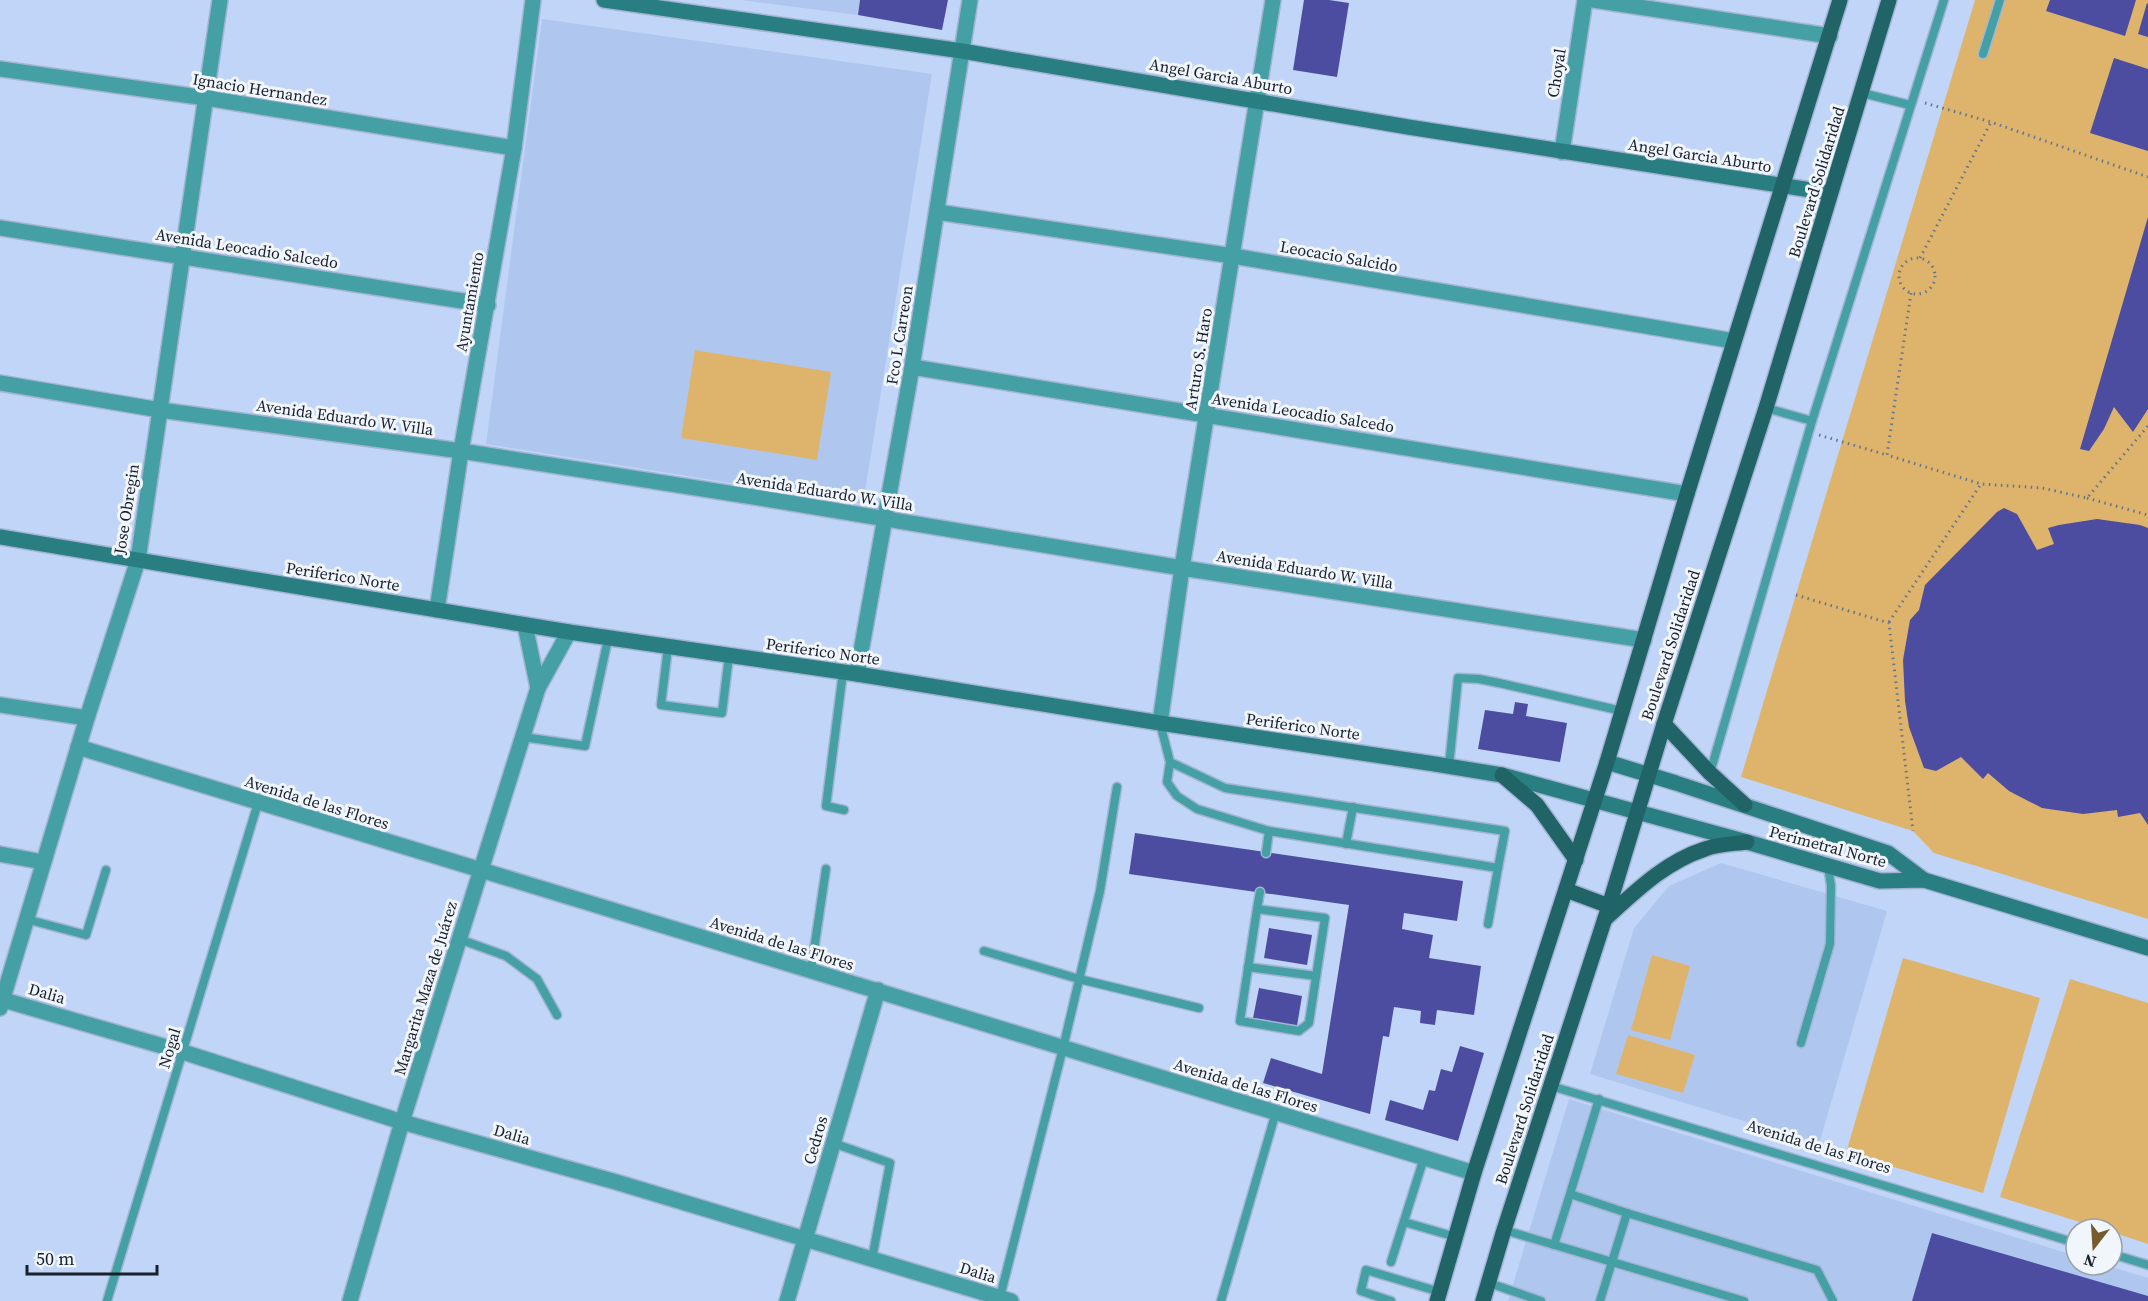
<svg xmlns="http://www.w3.org/2000/svg" width="2148" height="1301" viewBox="0 0 2148 1301" font-family="'Source Serif 4',serif">
  <rect width="100%" height="100%" fill="#c0d5f7"/>
  <g fill="#afc7ee">
    <polygon points="741,0 860,0 858,15"/>
    <polygon points="542,19 932,74 863,504 486,444"/>
    <polygon points="1721,863 1887,911 1819,1144 1590,1074 1634,928 1669,886"/>
    <polygon points="1569,1099 2076,1256 2076,1265 2105,1265 2148,1278 2148,1301 1508,1301"/>
  </g>
  <g fill="#deb46c">
    <polygon points="1975,0 2148,0 2148,919 1934,853 1913,831 1741,777"/>
    <polygon points="695,350 831,372 817,460 681,438"/>
    <polygon points="1652,955 1690,966 1670,1040 1631,1030"/>
    <polygon points="1903,958 2040,998 1983,1193 1846,1153"/>
    <polygon points="2070,979 2148,1003 2148,1244 2112,1232 2112,1229 2102,1229 2000,1197"/>
    <polygon points="1628,1035 1695,1055 1683,1093 1616,1074"/>
  </g>
  <g fill="#4c4da1">
    <polygon points="860,0 948,0 942,30 858,15"/>
    <polygon points="1304,0 1329,0 1349,3 1337,77 1293,70"/>
    <polygon points="2050,0 2136,0 2125,36 2046,11"/>
    <polygon points="2147,3 2148,4 2148,37 2138,34"/>
    <polygon points="2114,58 2148,69 2148,151 2090,133"/>
    <polygon points="2148,217 2148,409 2133,432 2114,407 2104,429 2089,451 2080,449"/>
    <polygon points="2004,508 2017,514 2037,550 2054,544 2048,528 2059,525 2097,519 2140,525 2148,528 2148,825 2140,813 2118,817 2117,810 2083,814 2042,808 2009,791 1988,773 1983,779 1961,757 1936,771 1924,768 1909,727 1905,701 1903,660 1910,620 1919,610 1925,585 1997,512"/>
    <polygon points="1515,702 1528,704 1526,716 1567,723 1560,762 1478,749 1485,710 1513,714"/>
    <polygon points="1135,833 1463,881 1457,921 1404,913 1402,929 1433,935 1429,958 1481,966 1474,1015 1437,1010 1435,1025 1420,1023 1421,1011 1394,1007 1389,1037 1383,1036 1370,1114 1263,1083 1271,1058 1322,1074 1349,905 1129,874"/>
    <polygon points="1269,928 1312,935 1307,965 1264,958"/>
    <polygon points="1259,988 1302,996 1297,1026 1253,1018"/>
    <polygon points="1460,1046 1484,1053 1458,1141 1385,1120 1390,1100 1423,1110 1429,1090 1435,1091 1441,1069 1452,1072"/>
    <polygon points="1932,1233 2148,1296 2148,1301 1912,1301"/>
  </g>
  <g fill="none" stroke-linecap="round" stroke-linejoin="round">
    <g stroke="#a2b4d2" stroke-width="11">
      <g id="lane">
        <polyline points="1983,54 2000,0"/>
        <polyline points="1862,93 1910,105"/>
        <polyline points="1766,408 1812,421"/>
        <polyline points="668,647 661,705 722,713 729,656"/>
        <polyline points="843,672 826,806 844,810"/>
        <polyline points="1160,723 1170,762 1167,782 1177,796 1197,809 1269,831 1498,868 1505,831 1225,788 1170,762"/>
        <polyline points="523,737 585,746 608,639"/>
        <polyline points="1449,766 1458,678 1479,679 1499,683 1622,711"/>
        <polyline points="1710,773 1812,421 1944,0"/>
        <polyline points="1346,844 1353,807"/>
        <polyline points="1266,853 1269,831"/>
        <polyline points="1257,909 1325,918 1309,1023 1299,1031 1240,1021 1257,909 1260,892"/>
        <polyline points="26,919 86,935 106,870"/>
        <polyline points="1488,924 1498,868"/>
        <polyline points="459,939 506,956 537,979 557,1015"/>
        <polyline points="984,951 1079,979 1199,1008"/>
        <polyline points="1248,967 1316,976"/>
        <polyline points="811,970 826,869"/>
        <polyline points="1801,1043 1830,944 1831,886 1828,866"/>
        <polyline points="1551,1086 2076,1243"/>
        <polyline points="1599,1099 1570,1194 1627,1213"/>
        <polyline points="833,1143 890,1163 872,1259"/>
        <polyline points="1404,1222 1456,1237"/>
        <polyline points="1504,1230 1744,1301"/>
        <polyline points="1554,1245 1570,1194"/>
        <polyline points="2112,1254 2148,1265"/>
        <polyline points="1391,1262 1424,1158"/>
        <polyline points="1489,1283 1541,1301"/>
        <polyline points="107,1301 258,803"/>
        <polyline points="999,1301 1063,1048 1100,891 1117,787"/>
        <polyline points="1221,1301 1276,1112"/>
        <polyline points="1391,1301 1361,1291 1366,1270 1440,1292"/>
        <polyline points="1600,1301 1627,1213 1817,1270 1833,1301"/>
      </g>
    </g>
    <g stroke="#a2b4d2" stroke-width="18">
      <g id="street">
        <polyline points="1593,0 1830,36"/>
        <polyline points="0,69 206,98 514,148"/>
        <polyline points="1562,152 1585,0"/>
        <polyline points="937,212 1233,256 1734,341"/>
        <polyline points="0,228 488,305"/>
        <polyline points="912,367 1687,494"/>
        <polyline points="0,383 160,410 461,451 766,499 1182,568 1644,640"/>
        <polyline points="437,610 461,451 514,148 533,0"/>
        <polyline points="525,625 538,688"/>
        <polyline points="857,674 912,367 970,0"/>
        <polyline points="0,705 87,718"/>
        <polyline points="1160,723 1182,568 1273,0"/>
        <polyline points="78,747 1474,1173"/>
        <polyline points="0,854 43,862"/>
        <polyline points="0,999 183,1052 402,1122 616,1182 1011,1301"/>
        <polyline points="0,1008 87,718 138,560 220,0"/>
        <polyline points="350,1301 402,1122 538,688 569,632"/>
        <polyline points="787,1301 878,990"/>
      </g>
    </g>
    <g stroke="#a2b4d2" stroke-width="18">
      <g id="secondary">
        <polyline points="604,0 962,51 1408,127 1830,193"/>
        <polyline points="0,537 569,632 857,674 1160,723 1435,764 1502,775 1747,842 1880,881 1924,880 2148,948"/>
        <polyline points="1607,762 1676,783 1888,853 1924,880"/>
      </g>
    </g>
    <g stroke="#a2b4d2" stroke-width="18">
      <g id="primary">
        <polyline points="1664,724 1710,773 1745,805"/>
        <polyline points="1502,775 1537,805 1576,860"/>
        <polyline points="1566,890 1609,906"/>
        <path d="M1605 919C1636 891 1665 862 1705 849 1718 844 1733 844 1747 842"/>
        <polyline points="1437,1301 1474,1173 1607,762 1687,494 1840,0"/>
        <polyline points="1483,1301 1504,1230 1609,906 1664,724 1766,408 1889,0"/>
      </g>
    </g>
    <g stroke="#67758b" stroke-width="3" stroke-dasharray="1.5 4.5" stroke-linecap="butt">
      <polyline points="1925,103 1991,122 2148,177"/>
      <polyline points="1920,258 1991,122"/>
      <circle cx="1917" cy="276" r="18"/>
      <polyline points="1911,293 1887,455 1981,484 2042,488 2087,498 2148,426"/>
      <polyline points="1819,435 1887,455"/>
      <polyline points="2087,498 2148,515"/>
      <polyline points="1796,595 1889,623 1913,831"/>
      <polyline points="1889,622 1981,484"/>
    </g>
    <use href="#lane" stroke="#44a0a5" stroke-width="8"/>
    <use href="#street" stroke="#44a0a5" stroke-width="15"/>
    <use href="#secondary" stroke="#297e82" stroke-width="15"/>
    <use href="#primary" stroke="#216467" stroke-width="15"/>
  </g>
  <g text-anchor="middle" dominant-baseline="central" stroke-width="6" stroke-linejoin="round" paint-order="stroke">
    <g font-size="16" fill="#18202c" stroke="#f1f5fc">
      <text transform="translate(1556 73) rotate(-81)">Choyal</text>
      <text transform="translate(1221 76) rotate(10)">Angel Garcia Aburto</text>
      <text transform="translate(260 89) rotate(9)">Ignacio Hernandez</text>
      <text transform="translate(1700 155) rotate(9)">Angel Garcia Aburto</text>
      <text transform="translate(1816 182) rotate(-73)">Boulevard Solidaridad</text>
      <text transform="translate(247 248) rotate(9)">Avenida Leocadio Salcedo</text>
      <text transform="translate(1339 256) rotate(10)">Leocacio Salcido</text>
      <text transform="translate(469 302) rotate(-80)">Ayuntamiento</text>
      <text transform="translate(899 335) rotate(-81)">Fco L Carreon</text>
      <text transform="translate(1198 359) rotate(-81)">Arturo S. Haro</text>
      <text transform="translate(1303 412) rotate(9)">Avenida Leocadio Salcedo</text>
      <text transform="translate(345 417) rotate(8)">Avenida Eduardo W. Villa</text>
      <text transform="translate(825 491) rotate(9)">Avenida Eduardo W. Villa</text>
      <text transform="translate(126 509) rotate(-81)">Jose Obregin</text>
      <text transform="translate(1305 569) rotate(9)">Avenida Eduardo W. Villa</text>
      <text transform="translate(343 576) rotate(9)">Periferico Norte</text>
      <text transform="translate(1670 645) rotate(-72)">Boulevard Solidaridad</text>
      <text transform="translate(823 651) rotate(8)">Periferico Norte</text>
      <text transform="translate(1303 726) rotate(8)">Periferico Norte</text>
      <text transform="translate(317 802) rotate(17)">Avenida de las Flores</text>
      <text transform="translate(1828 846) rotate(15)">Perimetral Norte</text>
      <text transform="translate(782 943) rotate(17)">Avenida de las Flores</text>
      <text transform="translate(425 988) rotate(-73)">Margarita Maza de Juárez</text>
      <text transform="translate(47 993) rotate(16)">Dalia</text>
      <text transform="translate(169 1048) rotate(-73)">Nogal</text>
      <text transform="translate(1246 1085) rotate(17)">Avenida de las Flores</text>
      <text transform="translate(1524 1109) rotate(-72)">Boulevard Solidaridad</text>
      <text transform="translate(512 1134) rotate(16)">Dalia</text>
      <text transform="translate(815 1140) rotate(-74)">Cedros</text>
      <text transform="translate(1819 1146) rotate(17)">Avenida de las Flores</text>
      <text transform="translate(978 1272) rotate(17)">Dalia</text>
    </g>
  </g>
  <g transform="translate(2094 1247) rotate(197)"><circle r="28" fill="#f1f5fc" stroke="#9aa0a9" stroke-width="1.5"/>
  <path d="M0-4.5L10 22L0 15L-10 22Z" fill="#765b2d"/>
  <text y="-9" font-size="16" font-weight="bold" text-anchor="middle" fill="#18202c">N</text>
  </g>
  <path d="M27 1265v9h130v-9" fill="none" stroke="#18202c" stroke-width="3"/>
  <text x="36" y="1265" font-size="18" fill="#18202c" stroke="#f1f5fc" stroke-width="4.5" paint-order="stroke">50 m</text>
</svg>
